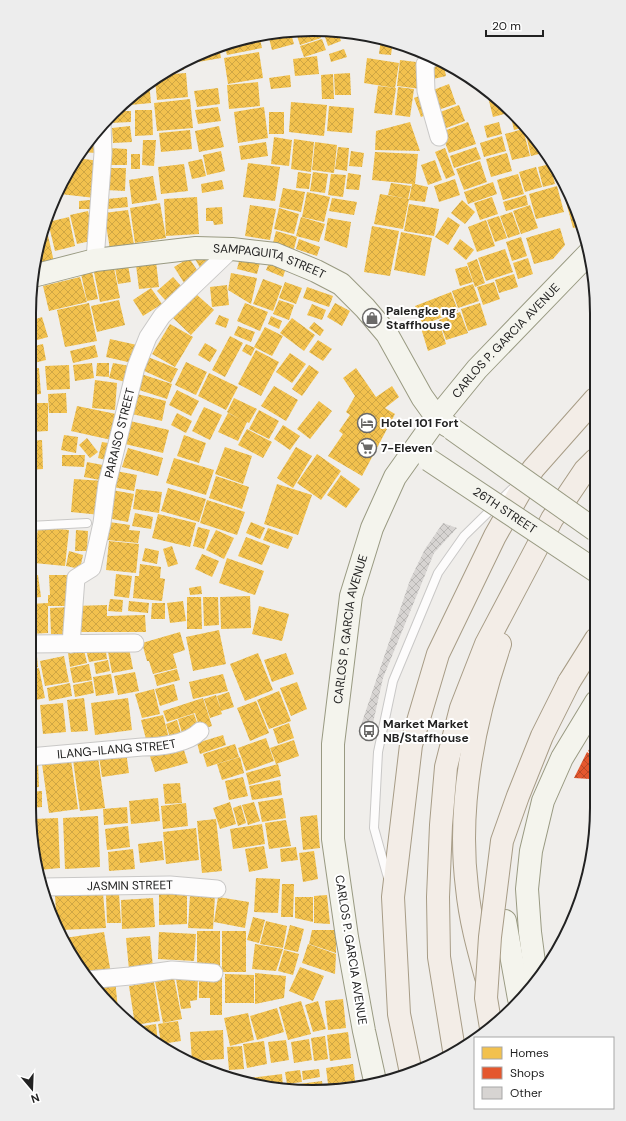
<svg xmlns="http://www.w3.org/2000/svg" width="626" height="1121" viewBox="0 0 626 1121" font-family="'DM Sans',sans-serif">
  <defs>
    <pattern id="homes-cross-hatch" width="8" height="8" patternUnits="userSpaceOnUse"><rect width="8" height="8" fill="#f2c14e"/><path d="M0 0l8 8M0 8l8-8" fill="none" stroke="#cfa644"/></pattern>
    <pattern id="shops-cross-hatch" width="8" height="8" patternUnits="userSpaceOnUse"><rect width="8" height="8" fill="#e4572e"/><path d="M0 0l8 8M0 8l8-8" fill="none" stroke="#b84827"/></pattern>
    <pattern id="building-cross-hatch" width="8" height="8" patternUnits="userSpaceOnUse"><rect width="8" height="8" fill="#d7d4d2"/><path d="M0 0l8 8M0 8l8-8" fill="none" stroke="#b8b6b4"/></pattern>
  </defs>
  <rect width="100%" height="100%" fill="#f0eeeb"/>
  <g fill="url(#homes-cross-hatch)">
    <polygon points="290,30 294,44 272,50 268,34"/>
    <polygon points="295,30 319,30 321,38 300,45"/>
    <polygon points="338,33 341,41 328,46 325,37"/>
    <polygon points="259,35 262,48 227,55 224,44 239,39"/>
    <polygon points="322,39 326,50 304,57 300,46"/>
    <polygon points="381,39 393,41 391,55 379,54"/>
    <polygon points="403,44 428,55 402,51"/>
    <polygon points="219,46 221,58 198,62 197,55"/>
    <polygon points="344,49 347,57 331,62 329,54"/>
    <polygon points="259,52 263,78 228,84 224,58"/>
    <polygon points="317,56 319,74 295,76 293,59"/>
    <polygon points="367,58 399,63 395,88 364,83"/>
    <polygon points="400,60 424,63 421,89 397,86"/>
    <polygon points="183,61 184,70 165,72"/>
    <polygon points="443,61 446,76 429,80 426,65"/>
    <polygon points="186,73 188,97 157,100 155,79 160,75"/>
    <polygon points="350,73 351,95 335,95 334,74"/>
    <polygon points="333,74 334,99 322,99 321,75"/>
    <polygon points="290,75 291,87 271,89 269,78"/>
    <polygon points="149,82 151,103 130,105 129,98 140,88"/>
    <polygon points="258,82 260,106 229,109 227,85"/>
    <polygon points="449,84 456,104 435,111 428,92"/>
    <polygon points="378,86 396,88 392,115 374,113"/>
    <polygon points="482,86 484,88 488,91 483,92"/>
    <polygon points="398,87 414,89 410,117 395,115"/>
    <polygon points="218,88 220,104 197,107 194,91"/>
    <polygon points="424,94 431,113 421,117 414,98"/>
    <polygon points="494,95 506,106 508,113 493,117 488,97"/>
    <polygon points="190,99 193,128 157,131 154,103"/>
    <polygon points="126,101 126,108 118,108 121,105"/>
    <polygon points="291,102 327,105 324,136 289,132"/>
    <polygon points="459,105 465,121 441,130 435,114"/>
    <polygon points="329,106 354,108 352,133 327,131"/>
    <polygon points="218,107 221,121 198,124 195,110"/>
    <polygon points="264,107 268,138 238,143 234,112"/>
    <polygon points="509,109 525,127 514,130"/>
    <polygon points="135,110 152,110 153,135 135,136"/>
    <polygon points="115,111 131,111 131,122 110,123 110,116"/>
    <rect x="269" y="112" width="15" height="22"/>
    <polygon points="410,122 420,151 375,150 376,131"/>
    <polygon points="468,122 476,144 449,153 441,132"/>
    <polygon points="499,122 502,134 487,138 484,126"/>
    <polygon points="130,126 132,142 113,143 112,128"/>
    <polygon points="219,126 224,147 199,152 195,131"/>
    <polygon points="98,128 96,153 81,152"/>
    <polygon points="523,129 530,156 512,160 505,134"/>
    <polygon points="190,130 192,149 161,152 159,133"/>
    <polygon points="527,130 540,144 547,152 531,156 525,131"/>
    <polygon points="502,136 506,151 484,157 480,143"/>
    <polygon points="274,137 292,140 289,166 271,164"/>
    <polygon points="294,139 314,142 311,172 291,169"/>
    <polygon points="143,140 156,140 154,166 142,165"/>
    <polygon points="266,142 268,156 241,160 239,146"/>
    <polygon points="315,142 337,145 334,173 312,170"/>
    <polygon points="338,147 349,148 347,171 335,169"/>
    <polygon points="476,147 481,159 454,168 450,156"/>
    <polygon points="109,148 127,149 127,165 109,165"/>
    <polygon points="445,148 455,175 446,179 435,152"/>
    <polygon points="221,151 225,171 207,175 203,155"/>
    <polygon points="351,151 364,153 362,167 349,166"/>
    <polygon points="375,152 418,154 415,184 428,187 425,202 409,200 412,184 372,180"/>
    <polygon points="507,153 512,171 491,177 486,159"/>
    <rect x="131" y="154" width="9" height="15"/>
    <polygon points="76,158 100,161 95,198 60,194 61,184 67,171"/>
    <polygon points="202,159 206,176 192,179 188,162"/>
    <polygon points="435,160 442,180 428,185 421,165"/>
    <polygon points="480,161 487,182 464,190 456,169"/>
    <polygon points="248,163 280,167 275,201 243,197"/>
    <polygon points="184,164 188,191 161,194 158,167"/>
    <polygon points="550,164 555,184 543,187 538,167"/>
    <polygon points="536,167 542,187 525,192 519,172"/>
    <polygon points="107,168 126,168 125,191 106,190"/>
    <polygon points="298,172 311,174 309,189 296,188"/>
    <polygon points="313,172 328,174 325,193 310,191"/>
    <polygon points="348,173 361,175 359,190 346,189"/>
    <polygon points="331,174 346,175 343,197 328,195"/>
    <polygon points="518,174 524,194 503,200 497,180"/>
    <polygon points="153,176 157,200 132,204 129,180"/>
    <polygon points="455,179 460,195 439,202 434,186"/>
    <polygon points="222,180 224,189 202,193 201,184"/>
    <polygon points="493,182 497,194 468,204 464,192"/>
    <polygon points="391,183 411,186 408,199 388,195"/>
    <polygon points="561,183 563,183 583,226 573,228"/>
    <polygon points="557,186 564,212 536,219 529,194"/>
    <polygon points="283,188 305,192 301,212 279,207"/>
    <polygon points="307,192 330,197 324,222 302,217"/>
    <polygon points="380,194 409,199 403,229 374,224"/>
    <polygon points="526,195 528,205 506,211 503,202"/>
    <polygon points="127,197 128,207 108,209 107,199"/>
    <polygon points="197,197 199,234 166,236 164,199"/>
    <polygon points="492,197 498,214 480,220 474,203"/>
    <polygon points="332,198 357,202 354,215 329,211"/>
    <polygon points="90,200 90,209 79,209 79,201"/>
    <polygon points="462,200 475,212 465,224 451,213"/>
    <polygon points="160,203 166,238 135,243 130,208"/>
    <polygon points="409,204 439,209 434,236 404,231"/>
    <polygon points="250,205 276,209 270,240 245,236"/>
    <polygon points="530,205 538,228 521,234 513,211"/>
    <polygon points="222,207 223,224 214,225 213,221 206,221 206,208"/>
    <polygon points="279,208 299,214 294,234 274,229"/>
    <polygon points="128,210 134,245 110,249 104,213"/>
    <polygon points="88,211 95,240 77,244 70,215"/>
    <polygon points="512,212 520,234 508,238 500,216"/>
    <polygon points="499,216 507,238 495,242 487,220"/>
    <polygon points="69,217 75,246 55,251 48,222"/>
    <polygon points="301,217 325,224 319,242 296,236"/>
    <polygon points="448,217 460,225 448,245 435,237"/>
    <polygon points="328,218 351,222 347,248 324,240"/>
    <polygon points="486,220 495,246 477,252 468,227"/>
    <polygon points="372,226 399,231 390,276 364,272"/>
    <polygon points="560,228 565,245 553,259 534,264 526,238"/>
    <polygon points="47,231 54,262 34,266 39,239 42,232"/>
    <polygon points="276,231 297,237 294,249 273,243"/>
    <polygon points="401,232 432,238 425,276 394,270"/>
    <polygon points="521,237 527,256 512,261 506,242"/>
    <polygon points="299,239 320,247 317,256 296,249"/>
    <polygon points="460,239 474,250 466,260 453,249"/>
    <polygon points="505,249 513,272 486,281 478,258"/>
    <polygon points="213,250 219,261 202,271 195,259"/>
    <polygon points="241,254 261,259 257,274 237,269"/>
    <polygon points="189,258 201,276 186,286 174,267"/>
    <polygon points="528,258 533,274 518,279 513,263"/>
    <polygon points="477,259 485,283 475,287 467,263"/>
    <polygon points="270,261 286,268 283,277 266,270"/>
    <polygon points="156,262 159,287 139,289 136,265"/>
    <polygon points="128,265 131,282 118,284 115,268"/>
    <polygon points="467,266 473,282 460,286 455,269"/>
    <polygon points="114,268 120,298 100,302 94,272"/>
    <polygon points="92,272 98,299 87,301 81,274"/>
    <polygon points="231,273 257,278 251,304 228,290"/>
    <polygon points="514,274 518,287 499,293 495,280"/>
    <polygon points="80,277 87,302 49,311 43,286"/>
    <polygon points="173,277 182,287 166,301 157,291"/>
    <polygon points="263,279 282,286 273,311 253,304"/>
    <polygon points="285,282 302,288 296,304 279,298"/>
    <polygon points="494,282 500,299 483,305 477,287"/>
    <polygon points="473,284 479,301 458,308 452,291"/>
    <polygon points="227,285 229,305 212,307 210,287"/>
    <polygon points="307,287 333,296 329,307 303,298"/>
    <polygon points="151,288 162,304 143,316 133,300"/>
    <polygon points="30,290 32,290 37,309 30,311"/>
    <polygon points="451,292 458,311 423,325 415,306"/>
    <polygon points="196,294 214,310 191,335 173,318"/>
    <polygon points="119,300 125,325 97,332 91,306"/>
    <polygon points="279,300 294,305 289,320 273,314"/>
    <polygon points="89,303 97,341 65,347 57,310"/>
    <polygon points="245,303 268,312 260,331 237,321"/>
    <polygon points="335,303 350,311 342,326 327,317"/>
    <polygon points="480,303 487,325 468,331 461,309"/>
    <polygon points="312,304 326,310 322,320 307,315"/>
    <polygon points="460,312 468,333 446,340 439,320"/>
    <polygon points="219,315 229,319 226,328 215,324"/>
    <polygon points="271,316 282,321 279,329 268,324"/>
    <polygon points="42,317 48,337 30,342 30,321"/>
    <polygon points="292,318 315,335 304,351 280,333"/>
    <polygon points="314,322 324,330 320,336 309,328"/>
    <polygon points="439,322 446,344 428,351 421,328"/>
    <polygon points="170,324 193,337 175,367 152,354"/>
    <polygon points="238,326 255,332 251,342 234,335"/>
    <polygon points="265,327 283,336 272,356 254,347"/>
    <polygon points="230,336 243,343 225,377 212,370"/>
    <polygon points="110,339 137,345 132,363 106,357"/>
    <polygon points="318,340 332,349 323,361 309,352"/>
    <polygon points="205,343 217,350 210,362 198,355"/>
    <polygon points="43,344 46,360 30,364 30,347"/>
    <polygon points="246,344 255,348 251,356 242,351"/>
    <polygon points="95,345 98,357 73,363 70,351"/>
    <polygon points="256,350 279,362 261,396 238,384"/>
    <polygon points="290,353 306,364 292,383 276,372"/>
    <polygon points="148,357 178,369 171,383 142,370"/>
    <polygon points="186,362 207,372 196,395 175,385"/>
    <polygon points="92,363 94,378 75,381 73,365"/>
    <polygon points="97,363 109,363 109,377 96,376"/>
    <polygon points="113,363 130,366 126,382 109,378"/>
    <polygon points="69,365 70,389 47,390 45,366"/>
    <polygon points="309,365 319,372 302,396 292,389"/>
    <polygon points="30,368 39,368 41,394 29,395"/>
    <polygon points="356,368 376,397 392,386 399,397 385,408 395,414 362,476 328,456 343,434 339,431 350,415 346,412 355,396 343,378"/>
    <polygon points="209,373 238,387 226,410 198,396"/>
    <polygon points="141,374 172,384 167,399 136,389"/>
    <polygon points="95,380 117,383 115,410 92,408"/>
    <polygon points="274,386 298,400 286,421 261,406"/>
    <polygon points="177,390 199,401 191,416 169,405"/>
    <polygon points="66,393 67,413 49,413 48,394"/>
    <polygon points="137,394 166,401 162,421 132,414"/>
    <polygon points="234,398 257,409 249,423 247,422 238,441 218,432 228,413 240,419 227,412"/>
    <polygon points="319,401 332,411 310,439 297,429"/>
    <polygon points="29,403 48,403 48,431 29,432"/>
    <polygon points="77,406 121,415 116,441 71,431"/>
    <polygon points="204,407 222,415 210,440 192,431"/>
    <polygon points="259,410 279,421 269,439 249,429"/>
    <polygon points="177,413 192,421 186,433 171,425"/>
    <polygon points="130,421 169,430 163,453 125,444"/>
    <polygon points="283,425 300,436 290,450 274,439"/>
    <polygon points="247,429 272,442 263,458 238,445"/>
    <polygon points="64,435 78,437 76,453 61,450"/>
    <polygon points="184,435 206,443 199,463 177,456"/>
    <polygon points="87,438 98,452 90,458 79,445"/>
    <polygon points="42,440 43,469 29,470 29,441"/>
    <polygon points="102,442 114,444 109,461 98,458"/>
    <polygon points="225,447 252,456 243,484 215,474"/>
    <polygon points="296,447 312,456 293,488 277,478"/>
    <polygon points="128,448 163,458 158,476 122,467"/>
    <polygon points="317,454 341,471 321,500 297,483"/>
    <polygon points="62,455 85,455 84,467 62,466"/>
    <polygon points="174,458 214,470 206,495 166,483"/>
    <polygon points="87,462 108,466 105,481 84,477"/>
    <polygon points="116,471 137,475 134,491 113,487"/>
    <polygon points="341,475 360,489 346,508 327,495"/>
    <polygon points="216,476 249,487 242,509 209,498"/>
    <polygon points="74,479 104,481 101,515 71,512"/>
    <polygon points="277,484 312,495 298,535 264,524"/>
    <polygon points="168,488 206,499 199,522 161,511"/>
    <polygon points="136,489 162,492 159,513 133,509"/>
    <polygon points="112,490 134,494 128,522 107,518"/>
    <polygon points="207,500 245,512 237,535 200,523"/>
    <polygon points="135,513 153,517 151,529 132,526"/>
    <polygon points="158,514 196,523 190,547 152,538"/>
    <polygon points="109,522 130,525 129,530 140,531 138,543 107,540"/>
    <polygon points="251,522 265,528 260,539 246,533"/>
    <polygon points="38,527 69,530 65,566 34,563"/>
    <polygon points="198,527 210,530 204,549 193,546"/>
    <polygon points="268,528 293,537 288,549 263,540"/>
    <polygon points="76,530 88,531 87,551 75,551"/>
    <polygon points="216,530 234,538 224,559 206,550"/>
    <polygon points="246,537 270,546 262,565 238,556"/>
    <polygon points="109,541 139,544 136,573 106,570"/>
    <polygon points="172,546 178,564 168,567 163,549"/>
    <polygon points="145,548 159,551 157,564 142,561"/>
    <polygon points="69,551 83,555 80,569 66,566"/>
    <polygon points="202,554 219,561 212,577 195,569"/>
    <polygon points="227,558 264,571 255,595 219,583"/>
    <polygon points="140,564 161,567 160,578 165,579 162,601 133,598 135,576 139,576"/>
    <polygon points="116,574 132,576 129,598 114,596"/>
    <polygon points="38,575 41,597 29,598 29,576"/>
    <polygon points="49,575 70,575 71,606 48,606 48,633 29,634 29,604 48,603 48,595 50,595"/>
    <polygon points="201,586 202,594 190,595 189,588"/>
    <polygon points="250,596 251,628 221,629 220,597"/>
    <polygon points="187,597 201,597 202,629 187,629"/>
    <polygon points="203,597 218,597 219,625 204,626"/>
    <polygon points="110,599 123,600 122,612 108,611"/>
    <polygon points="129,601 149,603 148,613 128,611"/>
    <polygon points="183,601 186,621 170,623 167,603"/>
    <polygon points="152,603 165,603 165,619 151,619"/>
    <polygon points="107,605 107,616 145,615 146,632 75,632 74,606"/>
    <polygon points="259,606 289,614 282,641 252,634"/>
    <polygon points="71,607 71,634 51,634 50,608"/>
    <polygon points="219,630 226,664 193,671 186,637"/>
    <polygon points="180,632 185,650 173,654 177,668 153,674 149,661 147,661 142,643"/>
    <polygon points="105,645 107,659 89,662 86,649"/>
    <polygon points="36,646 38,667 29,668 29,647"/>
    <polygon points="129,648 133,669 112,673 108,652"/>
    <polygon points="84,650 87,663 70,667 68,653"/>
    <polygon points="258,653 273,690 245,701 230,664"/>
    <polygon points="286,653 294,674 272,682 264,660"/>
    <polygon points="64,656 69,682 45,686 40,661"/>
    <polygon points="108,660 110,671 96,674 94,663"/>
    <polygon points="89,664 92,680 73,683 70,668"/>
    <polygon points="39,668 45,698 31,701 29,689 29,670"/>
    <polygon points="177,669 180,680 157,686 154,675"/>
    <polygon points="135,672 139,691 118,695 114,676"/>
    <polygon points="111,674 114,693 96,696 93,677"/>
    <polygon points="223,674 228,691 193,699 189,682"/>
    <polygon points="92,681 94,693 75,697 73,685"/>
    <polygon points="297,682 307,709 291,716 280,688"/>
    <polygon points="70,683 72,696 49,701 47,688"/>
    <polygon points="174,684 178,700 160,706 155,689"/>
    <polygon points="154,689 160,714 142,718 135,694"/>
    <polygon points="279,691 291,721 269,729 257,700"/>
    <polygon points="229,692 234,707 221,711 222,714 210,718 204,699 216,695 221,710 217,696"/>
    <polygon points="84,698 88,731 71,732 67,700"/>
    <polygon points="128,698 132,730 95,735 91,703"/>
    <polygon points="203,698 212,726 200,730 195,713 167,722 163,711"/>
    <polygon points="256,701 269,733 250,741 237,708"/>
    <polygon points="63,703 66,732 43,734 40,705"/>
    <polygon points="35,705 36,734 29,735 29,706"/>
    <polygon points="194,714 199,728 182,733 178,719"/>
    <polygon points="163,715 169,738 147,743 141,720"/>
    <polygon points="177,720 181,734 170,738 166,724"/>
    <polygon points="289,723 294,738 278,744 273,729"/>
    <polygon points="223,735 226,745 200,754 197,743"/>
    <polygon points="266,738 274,761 246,771 238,748"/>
    <polygon points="294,740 299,756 276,764 270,748"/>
    <polygon points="182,744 188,763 155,772 149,753"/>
    <polygon points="235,744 239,757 207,767 203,754"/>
    <polygon points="126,752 129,773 102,777 99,756"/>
    <polygon points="98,757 105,808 80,811 73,760"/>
    <polygon points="240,757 244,773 222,780 217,764"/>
    <polygon points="71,760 78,809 49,813 42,764"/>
    <polygon points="38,762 39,787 29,788 29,763"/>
    <polygon points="278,764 281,776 249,785 246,773"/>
    <polygon points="243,777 248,796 229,800 225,781"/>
    <polygon points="280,780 282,795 252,800 249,786"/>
    <polygon points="180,783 182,803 165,804 163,784"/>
    <polygon points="42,791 42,807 29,808 29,792"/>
    <polygon points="158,798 160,821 131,824 129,801"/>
    <polygon points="283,798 286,818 262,822 258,802"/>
    <polygon points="230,802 236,824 220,829 213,808"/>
    <polygon points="254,802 260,821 248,825 242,805"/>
    <polygon points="186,803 188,826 163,829 161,806"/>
    <polygon points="241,805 246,823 238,826 233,808"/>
    <polygon points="127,807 128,823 104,825 103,809"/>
    <polygon points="317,815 320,848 303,850 300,817"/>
    <polygon points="98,816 100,867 65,869 63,818"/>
    <polygon points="58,818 60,868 39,870 34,840 33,819"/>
    <polygon points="216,819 222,871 202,873 197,821"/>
    <polygon points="286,820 291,846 269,849 265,823"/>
    <polygon points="262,824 265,844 233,849 230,829"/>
    <polygon points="128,826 130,847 107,850 105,829"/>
    <polygon points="196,828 199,860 166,864 163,832"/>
    <polygon points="162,841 164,860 140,863 138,844"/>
    <polygon points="264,846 268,868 249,872 245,849"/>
    <polygon points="296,847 298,860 281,862 280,849"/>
    <polygon points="133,849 135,869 109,871 108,852"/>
    <polygon points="314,851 318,879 303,882 299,853"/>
    <polygon points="256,878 280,879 278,913 254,912"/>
    <polygon points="282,884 294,884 293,917 281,917"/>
    <polygon points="187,892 187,924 159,925 159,893"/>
    <polygon points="103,893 106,928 61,930 57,923 55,896"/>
    <polygon points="119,894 121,923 107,923 106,895"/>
    <polygon points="190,895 215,896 213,929 188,928"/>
    <polygon points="327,895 330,924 314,923 314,896"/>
    <polygon points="218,897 249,902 245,928 214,922"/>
    <polygon points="295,897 313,897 313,922 295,918"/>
    <polygon points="153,898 155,927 122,929 121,900"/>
    <polygon points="44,899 52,899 53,915 44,900"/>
    <polygon points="253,917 265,920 259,943 247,940"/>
    <polygon points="266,921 287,926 283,948 260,944"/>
    <polygon points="290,925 304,929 298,952 284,949"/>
    <polygon points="312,930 336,930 336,953 309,944"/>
    <rect x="197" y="931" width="23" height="38"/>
    <rect x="222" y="931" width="24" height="41"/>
    <polygon points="104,932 111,974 86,978 65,938"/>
    <polygon points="159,932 196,934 194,961 158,959"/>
    <polygon points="150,936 153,968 129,970 126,938"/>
    <polygon points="255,944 283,949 276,971 252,969"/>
    <polygon points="308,944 336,954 335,974 302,963"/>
    <polygon points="284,950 299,954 293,975 278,971"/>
    <polygon points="300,967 324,976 313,1001 289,991"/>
    <polygon points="173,973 182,1019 163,1023 154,976"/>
    <polygon points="175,973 198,976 197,1000 190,1001 191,1008 181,1009"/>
    <polygon points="255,973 286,976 284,998 255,1004"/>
    <polygon points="225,974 254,975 254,1003 225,1003"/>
    <polygon points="199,976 222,976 222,1015 210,1015 210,998 199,998"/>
    <polygon points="115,980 118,1009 90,983"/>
    <polygon points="154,982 160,1021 135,1025 129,986"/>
    <polygon points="343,999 346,1028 328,1030 325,1001"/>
    <polygon points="301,1001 311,1034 288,1040 279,1007"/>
    <polygon points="318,1001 326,1029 313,1032 305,1005"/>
    <polygon points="277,1008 284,1032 257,1040 250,1016"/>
    <polygon points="248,1013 254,1040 230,1046 224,1018"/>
    <polygon points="178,1021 181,1041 161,1044 158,1024"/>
    <polygon points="156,1024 158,1044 156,1044 137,1027"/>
    <polygon points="223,1030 224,1059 192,1061 190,1032"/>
    <polygon points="348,1032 351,1058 330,1061 327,1035"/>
    <polygon points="325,1036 328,1059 314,1061 311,1038"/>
    <polygon points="309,1039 312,1060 294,1063 291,1042"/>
    <polygon points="286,1040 289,1060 271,1063 268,1042"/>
    <polygon points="264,1041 267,1064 247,1068 243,1044"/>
    <polygon points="166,1044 166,1049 158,1045"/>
    <polygon points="242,1046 244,1069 229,1070 227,1047"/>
    <polygon points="353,1064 355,1081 328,1084 326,1068"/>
    <polygon points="319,1069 320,1077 303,1080 302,1071"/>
    <polygon points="300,1070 302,1082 287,1084 285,1072"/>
    <polygon points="282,1074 283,1087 250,1083 249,1078"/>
    <polygon points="248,1078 248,1083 240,1082 233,1079"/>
    <polygon points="322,1081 323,1090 284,1087 284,1086"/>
    <polygon points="346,1087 332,1091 328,1091 327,1089"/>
  </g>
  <g fill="url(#shops-cross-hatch)">
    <polygon points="596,739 596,757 588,751"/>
    <polygon points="587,752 596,758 596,767 590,779 574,778"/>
  </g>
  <polygon fill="url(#building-cross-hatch)" points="443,523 457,528 434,553 383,678 371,732 360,728 410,580 425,549"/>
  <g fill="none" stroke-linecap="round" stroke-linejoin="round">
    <g stroke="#c9c8c7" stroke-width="10">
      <g id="lane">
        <polyline points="29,526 87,523"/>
        <polyline points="388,878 374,828 378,752 393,681 438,573 464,536 512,489"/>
      </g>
    </g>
    <g stroke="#c9c8c7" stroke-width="19">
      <g id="street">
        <polyline points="431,56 430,59 425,64 426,91 439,137"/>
        <polyline points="95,260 103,153 102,123"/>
        <polyline points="29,644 135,643"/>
        <path id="s1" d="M71 644 76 578 92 568 102 523 107 484 136 367 148 337 162 316 232 249"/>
        <path id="s2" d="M29 757 142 747C159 747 188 744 200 731"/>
        <path id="s3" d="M42 887 170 885 217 889"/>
        <polyline points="87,980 130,976 172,970 214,973"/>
      </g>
    </g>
    <g stroke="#999a82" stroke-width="24">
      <g id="secondary">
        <path id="s4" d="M33 276 95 260 196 248 232 249 275 254 316 271 341 284 365 308 387 334 422 397 437 418 448 426"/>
        <polyline points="505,921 519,999"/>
        <polyline points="536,978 530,932 527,889 531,851 543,801 562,758 596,702"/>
        <path id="s5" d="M375 1081 364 1031 347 937 333 839V744L351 596 372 528 395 477 437 418 477 369 589 253"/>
      </g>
    </g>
    <g stroke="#a79c86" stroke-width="24">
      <g id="primary">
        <polyline points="569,682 596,639"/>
        <path d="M486 977C478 948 470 919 467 888 457 808 474 721 500 644"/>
        <polyline points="454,1050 439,957 438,897 441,825 446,767 461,708 486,644 552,519 585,470 595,460"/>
        <polyline points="411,1073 399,1014 393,897 411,745 438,654 495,536 533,469 595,399"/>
      </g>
    </g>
    <use href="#lane" stroke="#fdfcfc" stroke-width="8"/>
    <use href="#street" stroke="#fdfcfc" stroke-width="17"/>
    <use href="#secondary" stroke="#f4f4ed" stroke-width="22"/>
    <use href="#primary" stroke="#f3ede7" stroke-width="22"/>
    <g stroke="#999a82" stroke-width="24" stroke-linecap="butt">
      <g id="secondary-bridge">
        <polyline points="452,429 595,530"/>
        <path id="s6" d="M429 460 596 571"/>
      </g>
    </g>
    <g stroke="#a79c86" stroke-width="24" stroke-linecap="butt">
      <polyline id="primary-bridge" points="491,1028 486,998 490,937 502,841 518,796 542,736 569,682"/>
    </g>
    <use href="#secondary-bridge" stroke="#f4f4ed" stroke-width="22"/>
    <use href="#primary-bridge" stroke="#f3ede7" stroke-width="22"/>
  </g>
  <defs>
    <g id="shop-ring" transform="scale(1)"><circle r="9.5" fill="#fff" stroke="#6a6968" stroke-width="1.5"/><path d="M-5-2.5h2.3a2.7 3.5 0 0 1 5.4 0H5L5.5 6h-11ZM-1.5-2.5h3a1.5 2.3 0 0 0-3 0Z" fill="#6a6968"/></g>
    <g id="hotel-ring" transform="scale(1)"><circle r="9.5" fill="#fff" stroke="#6a6968" stroke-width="1.5"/><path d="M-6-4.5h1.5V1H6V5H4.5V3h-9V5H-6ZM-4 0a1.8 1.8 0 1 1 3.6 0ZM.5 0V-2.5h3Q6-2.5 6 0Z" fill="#6a6968"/></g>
    <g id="supermarket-ring" transform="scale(1)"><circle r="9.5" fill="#fff" stroke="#6a6968" stroke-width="1.5"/><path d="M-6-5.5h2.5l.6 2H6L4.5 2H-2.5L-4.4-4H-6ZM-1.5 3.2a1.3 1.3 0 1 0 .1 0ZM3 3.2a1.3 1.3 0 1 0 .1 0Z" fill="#6a6968"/></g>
    <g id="bus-ring" transform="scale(1)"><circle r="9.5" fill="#fff" stroke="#6a6968" stroke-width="1.5"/><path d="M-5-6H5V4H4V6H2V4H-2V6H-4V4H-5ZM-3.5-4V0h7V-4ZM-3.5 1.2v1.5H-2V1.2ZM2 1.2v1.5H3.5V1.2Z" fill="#6a6968"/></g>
  </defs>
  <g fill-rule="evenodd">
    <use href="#shop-ring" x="372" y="318"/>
    <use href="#hotel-ring" x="367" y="423"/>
    <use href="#supermarket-ring" x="367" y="448"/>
    <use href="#bus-ring" x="369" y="731"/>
  </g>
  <g text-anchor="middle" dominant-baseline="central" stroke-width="4" stroke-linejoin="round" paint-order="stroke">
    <g font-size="12" fill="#222" stroke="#fff">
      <text stroke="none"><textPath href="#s4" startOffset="241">SAMPAGUITA STREET</textPath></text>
      <text stroke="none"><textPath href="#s5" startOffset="793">CARLOS P. GARCIA AVENUE</textPath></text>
      <text stroke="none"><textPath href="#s1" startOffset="223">PARAISO STREET</textPath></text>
      <text stroke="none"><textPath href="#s6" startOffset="91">26TH STREET</textPath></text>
      <text stroke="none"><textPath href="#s5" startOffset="457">CARLOS P. GARCIA AVENUE</textPath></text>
      <text stroke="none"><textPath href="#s2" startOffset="88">ILANG-ILANG STREET</textPath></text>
      <text stroke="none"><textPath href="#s3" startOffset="88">JASMIN STREET</textPath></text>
      <text transform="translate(351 950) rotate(81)">CARLOS P. GARCIA AVENUE</text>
    </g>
    <g font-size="12" font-weight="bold" fill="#222" stroke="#fff" text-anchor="start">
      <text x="386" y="311">Palengke ng<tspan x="386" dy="14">Staffhouse</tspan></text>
      <text x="381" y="423">Hotel 101 Fort</text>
      <text x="381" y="448">7-Eleven</text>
      <text x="383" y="724">Market Market<tspan x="383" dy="14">NB/Staffhouse</tspan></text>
    </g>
  </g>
  <path d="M0 0H626V1121H0ZM313 36H313A277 277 0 0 1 590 313V808A277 277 0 0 1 313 1085H313A277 277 0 0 1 36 808V313A277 277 0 0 1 313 36Z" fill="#ededed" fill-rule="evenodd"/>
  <path fill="none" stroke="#222" stroke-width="2" d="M313 36H313A277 277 0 0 1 590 313V808A277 277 0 0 1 313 1085H313A277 277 0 0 1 36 808V313A277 277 0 0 1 313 36Z"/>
  <rect x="474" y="1037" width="140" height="72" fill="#ffffff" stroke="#a7a7a7"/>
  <rect x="482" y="1047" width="20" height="12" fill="#f2c14e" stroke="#a7a7a7"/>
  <text x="510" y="1057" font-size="12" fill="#222222">Homes</text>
  <rect x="482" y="1067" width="20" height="12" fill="#e4572e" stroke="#a7a7a7"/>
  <text x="510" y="1077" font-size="12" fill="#222222">Shops</text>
  <rect x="482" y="1087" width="20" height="12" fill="#d7d4d2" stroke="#a7a7a7"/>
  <text x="510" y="1097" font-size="12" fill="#222222">Other</text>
  <g transform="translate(32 1089) rotate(161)" stroke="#ffffff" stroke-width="3" paint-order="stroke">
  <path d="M0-3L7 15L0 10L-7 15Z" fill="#222222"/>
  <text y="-6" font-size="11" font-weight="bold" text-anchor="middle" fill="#222222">N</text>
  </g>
  <path d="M486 30v6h57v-6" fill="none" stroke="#222222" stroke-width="2"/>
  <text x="492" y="30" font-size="12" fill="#222222" stroke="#ffffff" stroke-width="3" paint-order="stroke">20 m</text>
</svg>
